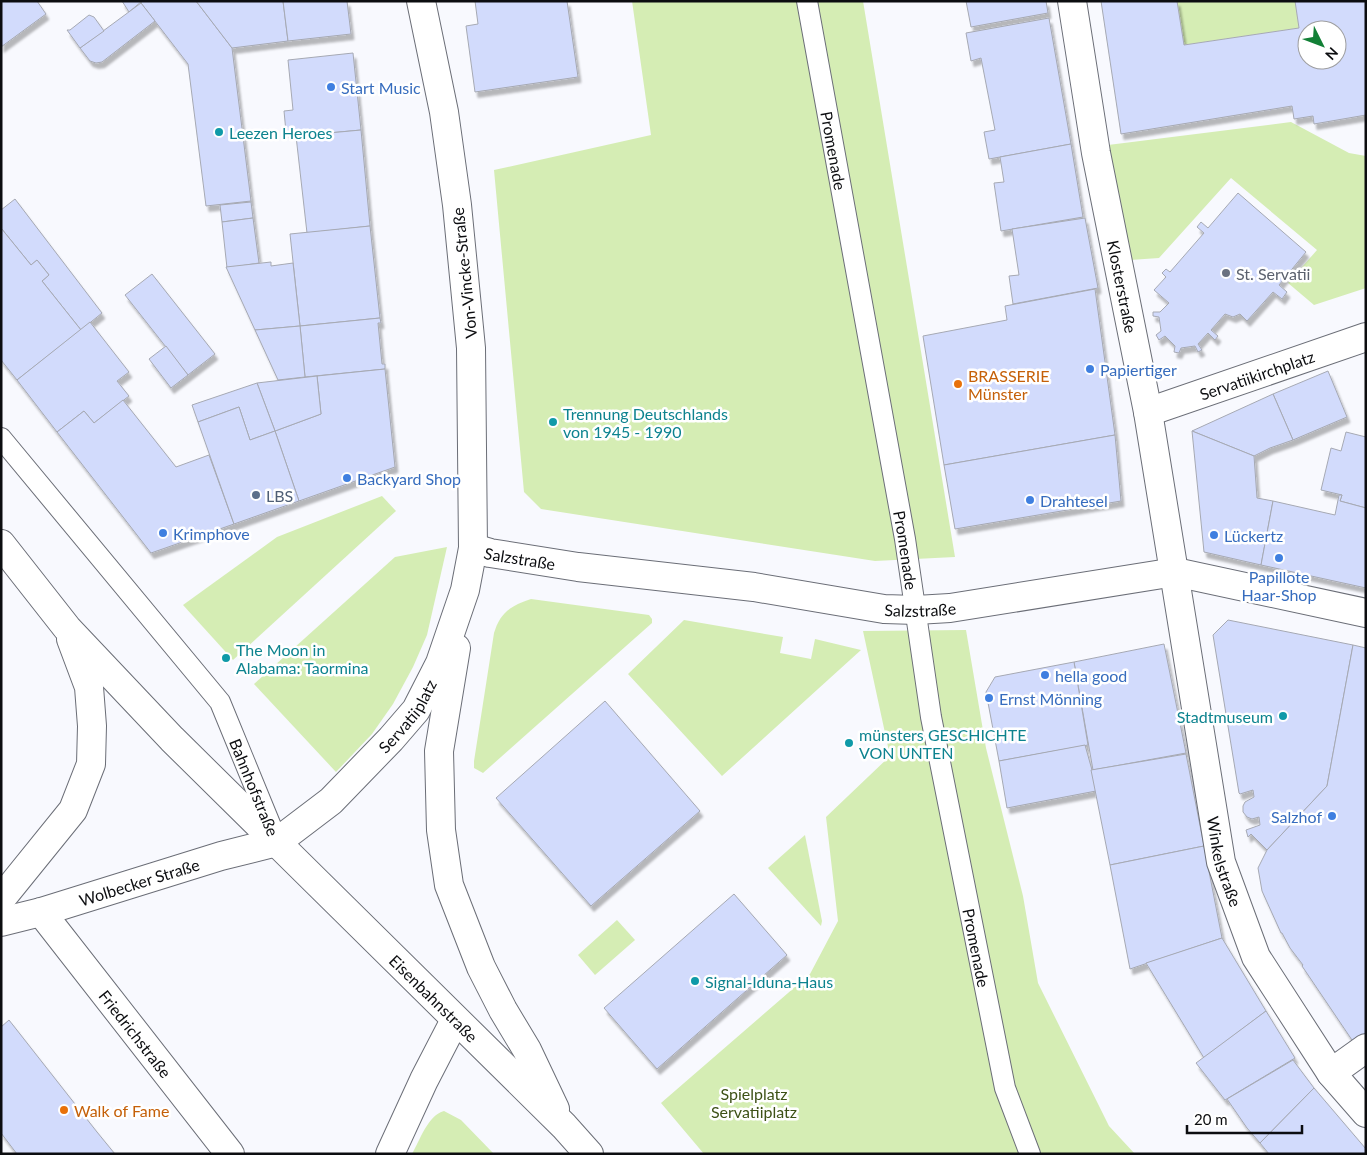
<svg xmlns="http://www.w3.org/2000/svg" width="1367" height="1155" viewBox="0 0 1367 1155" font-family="Lato,sans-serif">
  <defs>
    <filter id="shadow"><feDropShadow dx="3" dy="5.5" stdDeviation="1" flood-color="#0004"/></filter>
  </defs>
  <rect width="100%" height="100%" fill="#f8f9fe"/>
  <g fill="#d5edb4">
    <polygon points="632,1 863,1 955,557 875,561 541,509 524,492 494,170 651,135"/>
    <polygon points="1177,1 1295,1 1299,28 1184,45"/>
    <polygon points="1291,122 1349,153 1366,156 1366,288 1314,305 1288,283 1317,250 1231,178 1159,258 1130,260 1108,145"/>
    <polygon points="382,496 396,511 233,660 183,605 277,537"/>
    <polygon points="447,547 427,635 413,667 393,704 372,734 336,772 254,684 395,557"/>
    <path d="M531 599 649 615 652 619V623L483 773 474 768V761L494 633C500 613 510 606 531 599Z"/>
    <polygon points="684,620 783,637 780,653 811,659 815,639 861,650 722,776 628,674"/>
    <polygon points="966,630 986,748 1023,896 1038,983 1109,1126 1135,1154 704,1154 661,1103 810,974 838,921 826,817 890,756 863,631"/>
    <polygon points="805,835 822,921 821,926 768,868"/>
    <polygon points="617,920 635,940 595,975 578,955"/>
    <path d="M444 1111 461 1120 494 1154H412C420 1140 428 1115 444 1111Z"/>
  </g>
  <g fill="#d2dbfc" stroke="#a6a9b3" fill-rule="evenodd" filter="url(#shadow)">
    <polygon points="1,1 37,1 46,14 1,47"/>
    <polygon points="122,1 142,1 129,12"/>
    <polygon points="142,1 196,1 232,48 251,201 206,206 188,64 141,3"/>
    <polygon points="196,1 283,1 288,41 232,48"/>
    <polygon points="283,1 347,1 351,34 288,41"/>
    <polygon points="475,1 567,1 578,77 475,92 466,26 478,24"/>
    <polygon points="966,1 1046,1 1048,13 971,27"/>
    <path d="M1101 1H1177L1184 45 1299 28 1295 1H1366V115L1314 124 1313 116 1294 119 1292 106 1121 134ZM1307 30H1337V60H1307Z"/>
    <polygon points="141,3 155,21 102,62 96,63 90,61 80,48"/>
    <polygon points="89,15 94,17 104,31 80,48 67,30 70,30"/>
    <polygon points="1049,18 1071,144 989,159 984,132 995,130 981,58 971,61 966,33"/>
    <polygon points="353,53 361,130 296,136 296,131 286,132 284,111 293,110 288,60"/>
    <polygon points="361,130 370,226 307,233 296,136"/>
    <polygon points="1071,144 1083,217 1001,231 994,183 1004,182 1000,157"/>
    <polygon points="1238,193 1306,252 1279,285 1287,292 1282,299 1273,292 1247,321 1240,314 1233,317 1225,314 1211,330 1218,336 1215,340 1208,333 1198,344 1202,350 1198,352 1195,346 1181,348 1179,353 1174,352 1175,346 1165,336 1159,340 1156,335 1161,331 1159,317 1153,316 1153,312 1160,312 1169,303 1154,290 1166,277 1162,273 1166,269 1170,272 1204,233 1197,227 1201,222 1208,228"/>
    <polygon points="15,199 102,313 81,330 42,281 49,275 37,260 31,265 1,228 1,210"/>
    <polygon points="251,202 253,218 222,222 220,205"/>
    <polygon points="253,218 259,263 227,268 222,222"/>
    <polygon points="1085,218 1098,288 1013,304 1009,276 1019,275 1012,229"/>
    <polygon points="370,226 380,318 300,326 290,234"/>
    <polygon points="1,228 31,265 37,260 49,275 42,281 81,330 17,380 1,360"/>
    <polygon points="271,262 271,266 293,263 300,326 255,330 226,267"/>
    <polygon points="152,274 215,354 188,375 125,295"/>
    <polygon points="1095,289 1115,435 944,465 923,336 1007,320 1005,306"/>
    <polygon points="380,318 381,323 378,323 382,364 385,364 385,369 305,377 300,326"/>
    <polygon points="90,322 129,372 117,381 129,396 94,423 84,411 57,432 17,380"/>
    <polygon points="300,326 305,377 278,380 255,330"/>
    <polygon points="166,346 188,375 171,388 149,359"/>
    <polygon points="385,369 395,467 299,501 275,431 321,414 317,376"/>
    <polygon points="1328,371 1347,417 1293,440 1273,394"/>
    <polygon points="317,376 321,414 275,431 257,383"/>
    <polygon points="257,383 275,431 250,440 239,407 198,422 192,405"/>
    <polygon points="1273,394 1293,440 1270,448 1254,456 1192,431"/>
    <polygon points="123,400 176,467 209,455 234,524 151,553 57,432 84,411 94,423"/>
    <polygon points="239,407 250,440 275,431 299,501 234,524 198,422"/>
    <polygon points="1192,431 1254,456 1257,498 1273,501 1261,565 1204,552"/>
    <polygon points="1346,432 1366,437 1366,508 1340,501 1342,495 1321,490 1331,448 1341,451"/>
    <polygon points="1115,435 1121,501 955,529 944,465"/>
    <polygon points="1339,495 1342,495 1340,501 1366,508 1366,588 1261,565 1273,501 1335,515"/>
    <polygon points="1228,620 1353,645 1327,786 1267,850 1251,834 1248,837 1246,830 1260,825 1259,817 1252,819 1247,817 1243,812 1243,806 1245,802 1254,797 1253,790 1240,794 1239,793 1213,635"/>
    <polygon points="1164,644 1186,753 1093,770 1074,662"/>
    <polygon points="1353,645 1366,648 1366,1034 1354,1043 1302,966 1303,965 1290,948 1282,933 1281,933 1262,891 1258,868 1267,850 1327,786"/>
    <polygon points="1074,662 1088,745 999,761 986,692 995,677"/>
    <polygon points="605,701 700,811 591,906 496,798"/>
    <polygon points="1085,745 1092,770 1096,791 1007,808 999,761"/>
    <polygon points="1186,754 1204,846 1110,865 1091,770"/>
    <polygon points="1204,846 1222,938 1130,969 1110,865"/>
    <polygon points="734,894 787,955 657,1069 604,1008"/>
    <polygon points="1222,938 1266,1011 1204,1058 1146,963"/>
    <polygon points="1266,1011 1295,1058 1225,1100 1196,1063"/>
    <polygon points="9,1020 97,1132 115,1154 17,1154 1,1133 1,1027"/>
    <polygon points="1293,1060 1314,1088 1260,1143 1247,1128 1227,1099"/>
    <polygon points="1314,1088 1366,1149 1366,1154 1269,1154 1260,1143"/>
  </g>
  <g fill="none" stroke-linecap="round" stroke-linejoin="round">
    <g stroke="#6b6e77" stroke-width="22">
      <g id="lane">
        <path id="s1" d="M807 1 905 539 931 717 1005 1088 1030 1154"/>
        <path id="s2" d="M1 438 220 702 275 836"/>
      </g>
    </g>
    <g stroke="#6b6e77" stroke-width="30">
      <g id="street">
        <path id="s3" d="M1072 1 1096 153 1148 412 1221 862 1256 957 1331 1073 1366 1113"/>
        <path id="s4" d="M1148 412 1366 337"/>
        <path id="s5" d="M473 548 490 553 578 567 754 587 884 609 916 610 950 608 1175 572 1366 613"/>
        <path id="s6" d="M41 912 230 1154"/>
        <polyline points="1331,1073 1366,1048"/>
        <polyline points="390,1154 424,1080 455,1020"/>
      </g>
    </g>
    <g stroke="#6b6e77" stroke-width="30">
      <g id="secondary">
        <path id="s7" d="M1 544 67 628 172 739 564 1126 589 1154"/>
        <polyline points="456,648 439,751 441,830 449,885 481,967 503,1010 527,1050 555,1109"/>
        <polyline points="1,899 73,810 91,764 92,726 89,687 71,639"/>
        <path id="s8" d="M1 922 41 912 221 856 277 842 331 801 391 739 416 710 440 663 465 590 473 548 471 348 457 205 444 112 421 1"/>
      </g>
    </g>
    <use href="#lane" stroke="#fff" stroke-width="20"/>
    <use href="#street" stroke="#fff" stroke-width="28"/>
    <use href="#secondary" stroke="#fff" stroke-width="28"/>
  </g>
  <g fill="#3f7fe0" stroke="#fff" stroke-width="2">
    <circle cx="331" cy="87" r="5"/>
    <circle cx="1090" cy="369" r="5"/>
    <circle cx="347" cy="478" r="5"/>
    <circle cx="1030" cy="500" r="5"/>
    <circle cx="163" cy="533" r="5"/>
    <circle cx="1214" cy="535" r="5"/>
    <circle cx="1279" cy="558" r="5"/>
    <circle cx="1045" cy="675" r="5"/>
    <circle cx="989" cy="698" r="5"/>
    <circle cx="1332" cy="816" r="5"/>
  </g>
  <g fill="#0f9aa8" stroke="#fff" stroke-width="2">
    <circle cx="219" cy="132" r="5"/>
    <circle cx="553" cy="422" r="5"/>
    <circle cx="226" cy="658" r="5"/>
    <circle cx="1283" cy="716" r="5"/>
    <circle cx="849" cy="743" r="5"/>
    <circle cx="695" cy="981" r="5"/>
  </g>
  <circle fill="#6b7280" stroke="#fff" stroke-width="2" cx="1226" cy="273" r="5"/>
  <g fill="#e8710a" stroke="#fff" stroke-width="2">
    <circle cx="958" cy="384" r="5"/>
    <circle cx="64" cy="1110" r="5"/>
  </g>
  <circle fill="#5c6f8a" stroke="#fff" stroke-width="2" cx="256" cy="495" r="5"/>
  <g text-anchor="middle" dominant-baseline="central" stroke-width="5" stroke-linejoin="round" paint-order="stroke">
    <g font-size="16" fill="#366cbe" stroke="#fff" text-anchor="start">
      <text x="341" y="87">Start Music</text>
      <text x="1100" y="369">Papiertiger</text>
      <text x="357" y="478">Backyard Shop</text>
      <text x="1040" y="500">Drahtesel</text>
      <text x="173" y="533">Krimphove</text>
      <text x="1224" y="535">Lückertz</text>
      <text x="1279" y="576" text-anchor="middle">Papillote<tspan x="1279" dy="18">Haar-Shop</tspan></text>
      <text x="1055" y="675">hella good</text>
      <text x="999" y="698">Ernst Mönning</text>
      <text x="1322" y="816" text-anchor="end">Salzhof</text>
    </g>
    <g font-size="16" fill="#0d838f" stroke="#fff" text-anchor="start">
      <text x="229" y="132">Leezen Heroes</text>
      <text x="563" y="413">Trennung Deutschlands<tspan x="563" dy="18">von 1945 - 1990</tspan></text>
      <text x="236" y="649">The Moon in<tspan x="236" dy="18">Alabama: Taormina</tspan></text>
      <text x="1273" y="716" text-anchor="end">Stadtmuseum</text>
      <text x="859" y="734">münsters GESCHICHTE<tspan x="859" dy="18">VON UNTEN</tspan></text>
      <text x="705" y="981">Signal-Iduna-Haus</text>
    </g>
    <g font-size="16" fill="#0c0d10" stroke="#fff">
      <text stroke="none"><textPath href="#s1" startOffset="152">Promenade</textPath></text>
      <text transform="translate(464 273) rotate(-96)">Von-Vincke-Straße</text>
      <text stroke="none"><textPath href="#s3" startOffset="290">Klosterstraße</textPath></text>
      <text stroke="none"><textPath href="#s4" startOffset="115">Servatiikirchplatz</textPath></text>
      <text stroke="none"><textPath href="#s1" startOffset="558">Promenade</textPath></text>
      <text stroke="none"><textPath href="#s5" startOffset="48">Salzstraße</textPath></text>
      <text stroke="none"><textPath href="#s5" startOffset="452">Salzstraße</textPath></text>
      <text stroke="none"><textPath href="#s8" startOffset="470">Servatiiplatz</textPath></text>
      <text stroke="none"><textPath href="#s2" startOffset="435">Bahnhofstraße</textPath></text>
      <text stroke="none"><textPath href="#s3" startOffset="874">Winkelstraße</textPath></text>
      <text stroke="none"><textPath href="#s8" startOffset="144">Wolbecker Straße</textPath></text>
      <text stroke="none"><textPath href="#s1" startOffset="962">Promenade</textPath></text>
      <text stroke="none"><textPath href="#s7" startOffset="628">Eisenbahnstraße</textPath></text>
      <text stroke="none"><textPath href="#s6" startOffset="154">Friedrichstraße</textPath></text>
    </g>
    <g font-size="16" fill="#5b616d" stroke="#fff" text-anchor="start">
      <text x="1236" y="273">St. Servatii</text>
    </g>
    <g font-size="16" fill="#c56008" stroke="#fff" text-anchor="start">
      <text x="968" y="375">BRASSERIE<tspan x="968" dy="18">Münster</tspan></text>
      <text x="74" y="1110">Walk of Fame</text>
    </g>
    <g font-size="16" fill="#4e5e75" stroke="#fff" text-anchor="start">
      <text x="266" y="495">LBS</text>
    </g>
    <g font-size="16" fill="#3d5116" stroke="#fff">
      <text x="754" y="1093">Spielplatz<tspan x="754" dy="18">Servatiiplatz</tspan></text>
    </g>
  </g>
  <rect width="1367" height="1155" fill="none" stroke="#0c0d10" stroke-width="5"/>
  <g transform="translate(1322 45) rotate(132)"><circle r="24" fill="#ffffff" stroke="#9e9e9f"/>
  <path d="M0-4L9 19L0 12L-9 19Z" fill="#128036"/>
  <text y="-8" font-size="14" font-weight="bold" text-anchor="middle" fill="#0c0d10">N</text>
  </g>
  <path d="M1187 1125v8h115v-8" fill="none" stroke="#0c0d10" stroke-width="2.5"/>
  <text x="1194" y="1125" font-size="15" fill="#0c0d10" stroke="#ffffff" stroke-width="4" paint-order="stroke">20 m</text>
</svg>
